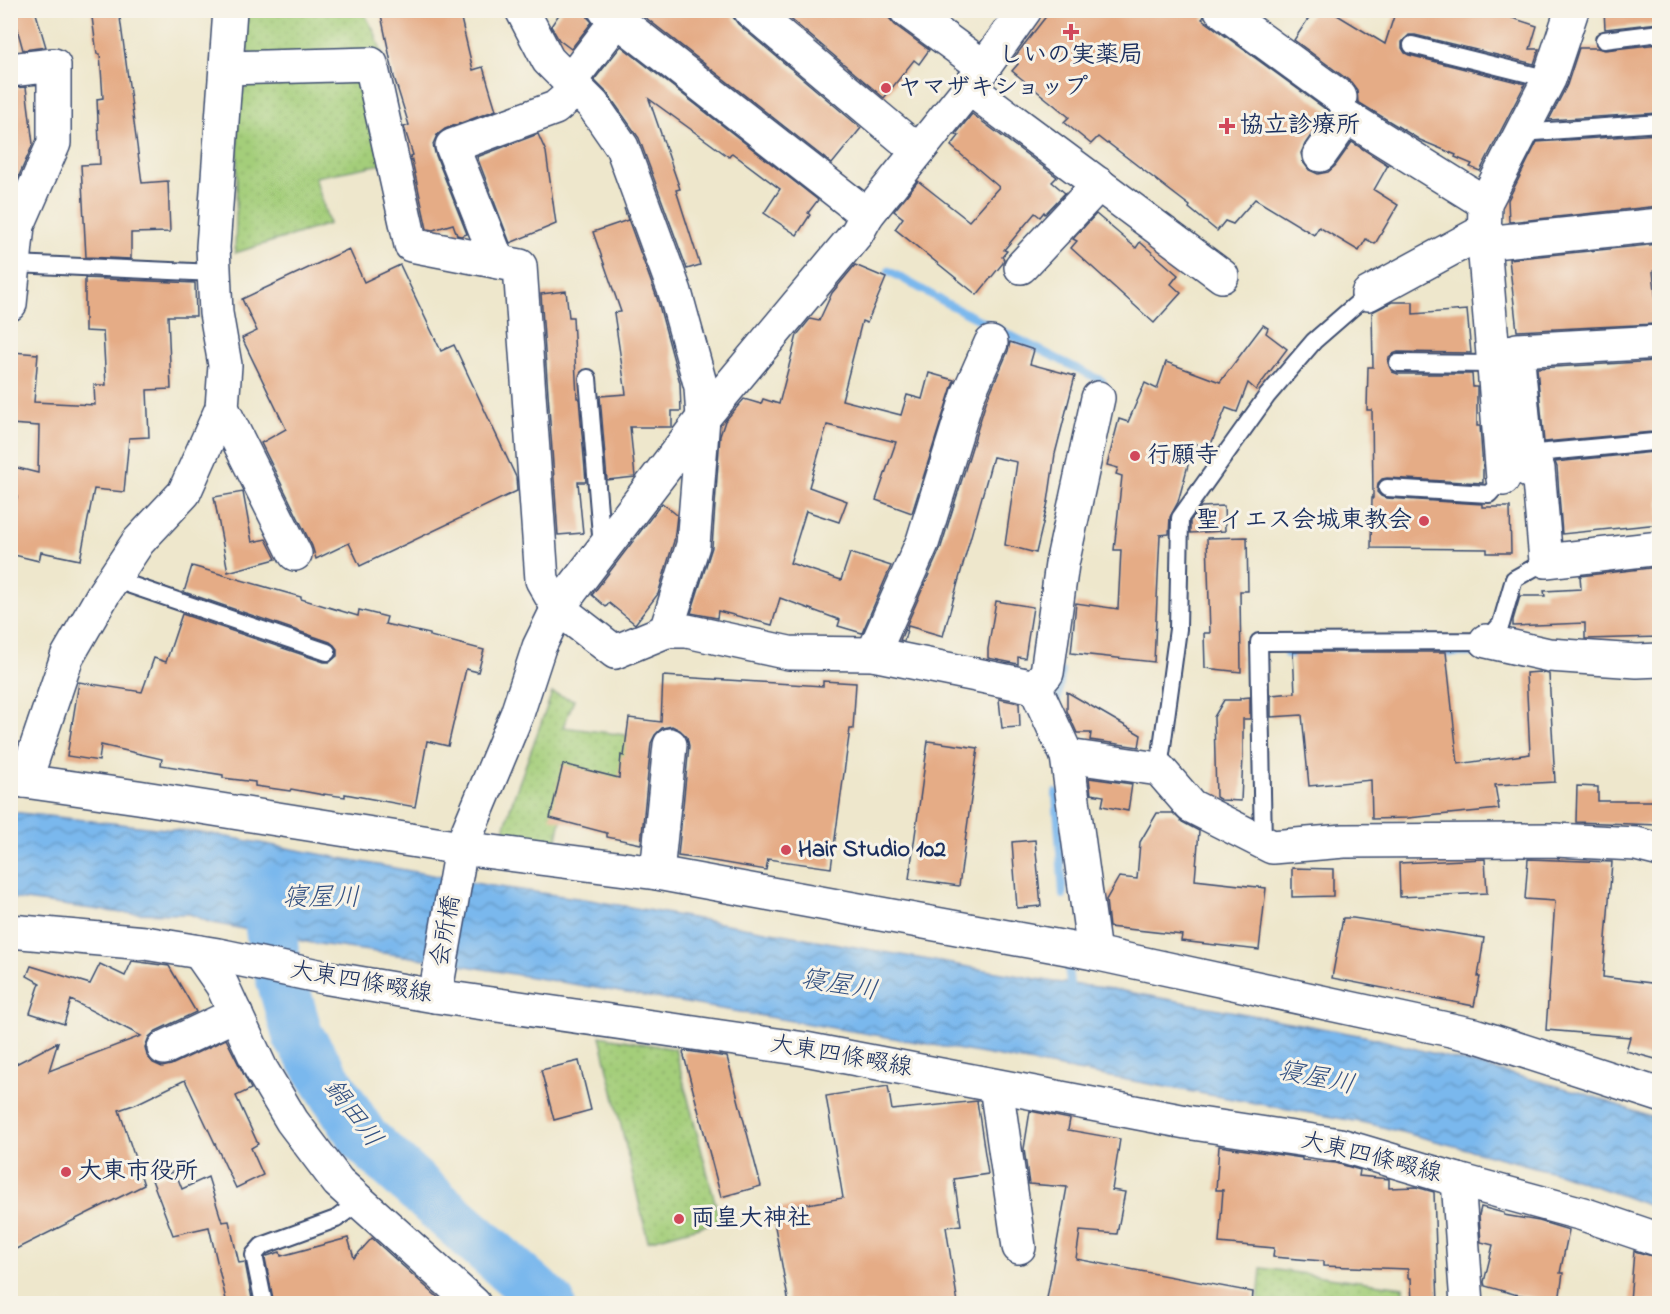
<svg xmlns="http://www.w3.org/2000/svg" width="1670" height="1314" viewBox="0 0 1670 1314" font-family="'Indie Flower','Klee One',sans-serif">
  <defs>
    <pattern id="green-dots" width="8" height="8" patternUnits="userSpaceOnUse" patternTransform="scale(1.5)"><rect width="8" height="8" fill="#a4ce7a"/><path d="M2 2h.1M6 6h.1" fill="none" stroke="#8db16c" stroke-width="1.8" stroke-linecap="round"/></pattern>
    <pattern id="water-waves" width="16" height="10" patternUnits="userSpaceOnUse" patternTransform="scale(1.5)"><rect width="16" height="10" fill="#7ab8ed"/><path d="M0 5q4-4 8 0t8 0" fill="none" stroke="#6396c3"/></pattern>
  </defs>
  <rect width="100%" height="100%" fill="#f7f3e8"/>
  <filter id="ink" filterUnits="userSpaceOnUse"><feTurbulence type="fractalNoise" baseFrequency=".0167" numOctaves="2"/><feDisplacementMap in="SourceGraphic" scale="12" xChannelSelector="R" yChannelSelector="G"/><feConvolveMatrix kernelMatrix="1 2 1 2 8 2 1 2 1" color-interpolation-filters="sRGB"/></filter>
  <filter id="wash" filterUnits="userSpaceOnUse"><feTurbulence type="fractalNoise" baseFrequency=".008" numOctaves="4" result="noise"/><feDisplacementMap in="SourceGraphic" scale="24" xChannelSelector="R" yChannelSelector="G"/><feGaussianBlur stdDeviation="1.35" result="paint"/><feColorMatrix in="noise" values="0 0 0 0 0 0 0 0 0 0 0 0 0 0 0 0 0 1.4 0 .05"/><feComposite in="paint" operator="in"/></filter>
  <g filter="url(#wash)">
    <rect width="100%" height="100%" fill="#eee7cc"/>
    <g fill="url(#green-dots)" stroke="#607e6c" stroke-width="1.5">
      <polygon points="246,11 363,11 375,33 383,57 251,56 246,46"/>
      <polygon points="252,77 363,77 383,164 315,177 329,224 235,253 239,99"/>
      <polygon points="552,693 574,700 563,727 632,736 624,797 569,785 555,847 501,841 511,805"/>
      <polygon points="600,1036 675,1049 720,1221 648,1241"/>
      <polygon points="1261,1268 1403,1287 1404,1303 1258,1303"/>
    </g>
    <polygon fill="url(#water-waves)" stroke="#4a74a6" stroke-width="1.5" points="11,812 211,834 485,885 590,900 1054,982 1112,989 1374,1038 1583,1093 1659,1120 1659,1209 1558,1173 1371,1124 917,1042 419,958 312,943 209,922 190,914 122,913 11,898"/>
    <g fill="none" stroke-linecap="round" stroke-linejoin="round">
      <g stroke="#7ab8ed" stroke-width="8">
        <polyline points="889,271 948,304 1102,381"/>
        <polyline points="1437,653 1484,653"/>
        <polyline points="1287,654 1304,654"/>
        <polyline points="1058,699 1061,672"/>
        <polyline points="1056,793 1063,895"/>
        <polyline points="1068,967 1071,993"/>
      </g>
      <polyline stroke="#7ab8ed" stroke-width="51" points="266,896 274,954 298,1036 364,1139 445,1212 550,1304"/>
    </g>
    <g id="blocks">
      <g fill="#e5ac86">
        <polygon points="12,10 35,10 46,47 23,50"/>
        <polygon points="91,10 119,10 142,183 168,181 170,232 131,233 131,259 86,257 81,165 100,164 97,99 103,98 100,54 97,54"/>
        <polygon points="380,10 459,10 473,70 483,67 496,110 445,129 437,135 433,144 435,153 467,234 461,236 457,235 453,224 433,230 427,229 411,156 413,155 404,127 409,125 394,77"/>
        <polygon points="562,10 587,10 588,18 592,22 571,49 559,40 551,26"/>
        <polygon points="636,10 732,10 733,17 738,24 861,128 832,164"/>
        <polygon points="780,10 888,10 889,18 895,25 929,50 919,64 914,60 884,98"/>
        <polygon points="1051,10 1203,10 1204,17 1202,19 1328,111 1305,144 1301,153 1303,162 1309,170 1318,174 1328,172 1335,166 1352,142 1388,165 1374,190 1398,205 1375,244 1366,239 1359,251 1319,227 1314,235 1255,199 1233,224 1225,221 1217,231 1189,208 1190,206 1108,143 1107,144 1098,137 1091,144 1064,122 1069,117 1012,71 1018,64 1013,59"/>
        <polygon points="1314,10 1329,10 1385,44 1396,10 1488,10 1537,26 1530,49 1539,49 1534,64 1415,35 1409,35 1402,42 1402,48 1405,53 1409,55 1525,84 1480,171 1470,167 1472,164 1455,157 1456,155 1420,140 1358,102 1357,90 1351,82 1294,40"/>
        <polygon points="1604,10 1659,10 1659,23 1605,29"/>
        <polygon points="1659,44 1659,113 1549,120 1567,85 1579,48 1597,48 1605,50"/>
        <polygon points="621,46 818,200 808,213 810,215 797,235 764,213 780,189 732,153 729,157 649,99 680,189 676,190 700,265 687,269 639,138 608,94 594,80"/>
        <polygon points="26,87 33,144 18,178 10,179 10,88"/>
        <polygon points="972,114 1057,177 1052,182 1065,193 1045,214 1044,212 1040,217 1035,213 1004,250 1007,251 1002,257 1004,259 1003,263 977,295 895,229 903,218 894,211 918,181 969,221 999,187 951,146 959,136 956,134"/>
        <polygon points="538,134 546,152 556,224 510,243 477,157"/>
        <polygon points="1659,134 1659,206 1509,222 1508,200 1537,142"/>
        <polygon points="624,208 657,298 680,383 681,411 672,411 672,427 630,427 635,477 607,480 600,396 626,394 614,313 621,312 593,232 628,220"/>
        <polygon points="1096,214 1136,248 1140,242 1178,275 1171,284 1181,293 1154,323 1071,248 1077,241 1073,239"/>
        <polygon points="1659,244 1659,270 1653,271 1658,320 1653,320 1654,324 1517,331 1509,259"/>
        <polygon points="349,249 364,282 400,265 441,351 454,345 516,477 517,491 360,566 349,543 316,559 312,546 261,443 286,429 242,338 257,331 242,299"/>
        <polygon points="855,265 886,278 867,323 862,321 842,400 901,415 907,395 922,399 929,373 954,380 912,513 876,500 896,442 827,425 809,487 847,501 839,522 806,511 790,563 841,580 850,553 891,566 862,633 838,626 840,620 780,598 772,625 718,611 717,618 691,613 712,547 720,436 725,421 744,399 761,404 763,399 779,404 797,335 810,319 819,321 832,293"/>
        <polygon points="85,278 195,283 196,316 168,316 171,389 147,390 149,437 129,438 124,492 94,489 80,560 41,552 39,561 10,554 10,523 17,497 10,495 10,466 38,473 39,426 10,424 12,352 38,354 34,402 95,405 94,385 106,385 103,332 85,331"/>
        <polygon points="566,291 569,317 573,317 577,398 579,398 586,482 578,482 583,533 558,535 541,294"/>
        <polygon points="1392,302 1413,302 1413,314 1467,310 1471,353 1398,352 1393,354 1389,357 1388,363 1392,372 1398,374 1472,374 1473,387 1477,387 1477,426 1480,426 1483,469 1483,483 1387,478 1382,479 1378,483 1377,492 1381,496 1386,498 1482,504 1482,507 1510,507 1511,553 1487,553 1487,549 1371,548 1372,498 1373,498 1372,410 1367,410 1368,367 1373,367 1372,312"/>
        <polygon points="1263,325 1268,328 1266,333 1287,349 1256,390 1248,383 1237,412 1226,408 1209,449 1194,443 1178,502 1170,517 1169,534 1160,535 1154,662 1071,653 1076,603 1118,609 1121,550 1114,550 1122,476 1116,474 1118,468 1107,465 1119,419 1128,422 1145,383 1157,389 1166,362 1220,382"/>
        <polygon points="1010,342 1034,350 1030,364 1075,376 1055,454 1048,502 1036,553 1005,545 1017,462 993,457 943,636 908,626 904,641 900,640 941,547 986,402 1008,351"/>
        <polygon points="1657,361 1659,382 1659,434 1652,432 1544,442 1537,368"/>
        <polygon points="1659,450 1659,524 1562,534 1557,467 1555,462 1654,452"/>
        <polygon points="243,492 252,542 266,539 276,559 228,572 214,497"/>
        <polygon points="662,503 677,515 674,541 658,594 635,624 609,603 606,607 592,595"/>
        <polygon points="1224,506 1225,531 1190,533 1190,521 1201,507"/>
        <polygon points="1247,537 1248,591 1240,591 1241,672 1205,668 1204,633 1210,633 1207,538"/>
        <polygon points="192,566 301,597 301,599 358,616 359,610 387,617 385,624 430,634 430,636 484,650 478,672 466,669 448,746 427,741 415,807 345,794 345,797 324,794 324,795 291,789 290,791 255,786 255,782 223,778 223,775 161,765 162,759 101,745 99,761 67,756 79,682 142,692 154,658 166,662 182,614 324,662 330,662 337,656 337,649 334,645 330,642 184,592"/>
        <polygon points="1659,567 1659,637 1585,639 1585,623 1513,626 1513,620 1520,596 1545,596 1544,591 1581,589 1580,576"/>
        <polygon points="996,601 1033,607 1025,658 1018,657 1018,664 988,658 988,649"/>
        <polygon points="1293,652 1446,652 1458,764 1530,754 1526,673 1540,672 1549,674 1555,782 1495,785 1499,809 1408,818 1372,819 1371,780 1309,786 1302,715 1271,717 1271,695 1295,693"/>
        <polygon points="663,676 823,686 823,681 856,683 853,729 850,729 831,868 768,859 766,870 701,859 678,856 689,746 687,737 680,730 672,726 662,728 655,735 651,743 641,844 607,837 607,833 550,818 563,764 619,778 621,755 624,756 629,718 661,722"/>
        <polygon points="1067,692 1141,735 1139,747 1090,740 1091,733 1077,733 1067,711"/>
        <polygon points="1250,697 1250,719 1243,719 1243,756 1241,801 1221,800 1216,797 1214,717 1224,700 1240,700 1240,698"/>
        <polygon points="999,699 1019,703 1020,727 1002,728"/>
        <polygon points="928,741 978,748 959,886 909,879"/>
        <polygon points="1089,778 1132,784 1128,811 1102,806 1104,796 1091,794"/>
        <polygon points="1577,786 1598,787 1598,801 1659,801 1659,825 1576,822"/>
        <polygon points="1157,813 1173,813 1182,822 1199,831 1195,880 1266,888 1259,950 1181,941 1182,935 1109,927 1106,900 1119,877 1137,879 1140,842"/>
        <polygon points="1035,840 1041,906 1017,908 1012,842"/>
        <polygon points="1485,859 1487,893 1400,897 1399,863"/>
        <polygon points="1528,859 1612,862 1603,977 1659,984 1659,1060 1626,1051 1630,1037 1546,1030 1555,901 1525,899"/>
        <polygon points="1292,868 1333,869 1333,896 1292,897"/>
        <polygon points="1343,918 1353,918 1484,938 1478,977 1480,977 1474,1006 1332,978"/>
        <polygon points="132,961 169,966 196,1012 156,1031 149,1037 145,1047 147,1056 153,1063 162,1067 171,1065 226,1039 251,1089 236,1096 258,1144 251,1148 263,1175 236,1188 185,1080 136,1104 119,1110 144,1185 10,1252 10,1067 58,1042 49,1071 141,1036 71,1000 64,1024 30,1013 40,983 27,976 31,966 90,984 100,964 125,976"/>
        <polygon points="687,1051 727,1057 761,1186 721,1197 683,1052"/>
        <polygon points="579,1061 591,1110 554,1120 541,1070"/>
        <polygon points="888,1086 892,1110 977,1101 988,1174 954,1179 961,1225 946,1227 958,1304 789,1304 772,1210 843,1198 826,1096"/>
        <polygon points="1030,1111 1070,1119 1068,1130 1120,1139 1112,1190 1125,1192 1117,1234 1080,1231 1076,1259 1253,1292 1252,1304 1046,1304 1067,1187 1029,1184 1024,1149"/>
        <polygon points="1219,1146 1302,1158 1302,1160 1336,1163 1360,1170 1359,1176 1389,1179 1389,1188 1416,1187 1434,1192 1438,1304 1412,1304 1411,1278 1408,1278 1408,1269 1323,1266 1323,1261 1273,1257 1274,1248 1219,1243 1223,1190 1216,1190"/>
        <polygon points="175,1171 182,1189 208,1177 222,1222 229,1221 239,1263 245,1262 253,1304 227,1304 209,1227 173,1235 152,1180"/>
        <polygon points="1481,1207 1504,1213 1504,1215 1539,1221 1569,1230 1560,1273 1563,1273 1559,1302 1514,1294 1485,1286 1484,1282 1493,1245 1481,1242 1479,1215"/>
        <polygon points="348,1238 354,1258 372,1238 445,1304 274,1304 265,1258 267,1256 280,1252 281,1256"/>
        <polygon points="1634,1251 1659,1258 1659,1302 1630,1301"/>
      </g>
    </g>
  </g>
  <g filter="url(#ink)">
    <use href="#blocks" fill-opacity="0" stroke="#3b4b6e" stroke-width="1.5"/>
    <g fill="none" stroke-linecap="round" stroke-linejoin="round">
      <g stroke="#3b4b6e" stroke-width="20">
        <g id="lane">
          <polyline points="1604,40 1660,33"/>
          <polyline points="1412,45 1549,79"/>
          <polyline points="1521,133 1660,123"/>
          <polyline points="15,264 215,273"/>
          <polyline points="1398,363 1493,364"/>
          <polyline points="588,378 602,547"/>
          <polyline points="1526,454 1653,442"/>
          <polyline points="1387,488 1489,494 1503,479"/>
          <polyline points="113,579 327,652"/>
          <polyline points="1159,769 1178,629 1180,518 1267,396 1314,341 1368,294"/>
          <polyline points="1263,842 1259,642 1486,641 1501,624 1514,579 1546,561"/>
          <polyline points="264,1304 254,1255 262,1246 336,1219 360,1201"/>
        </g>
      </g>
      <g stroke="#3b4b6e" stroke-width="36">
        <g id="street">
          <polyline points="522,10 548,60 593,105 622,147 675,292 701,387 703,418 693,545 666,631"/>
          <polyline points="605,10 867,215"/>
          <polyline points="750,10 918,151"/>
          <polyline points="906,10 984,67"/>
          <polyline points="1221,10 1340,97"/>
          <polyline points="227,68 371,64 411,245 520,266 542,580 558,608 615,652 666,631 687,631 789,653 873,654 1035,687 1067,756 1094,953"/>
          <polyline points="10,70 54,65 54,143 18,225 10,304"/>
          <polyline points="570,81 617,20"/>
          <polyline points="969,88 1222,276"/>
          <polyline points="1320,155 1347,117 1485,203"/>
          <polyline points="1484,243 1660,225"/>
          <polyline points="498,262 452,146 555,108 577,89"/>
          <polyline points="1021,267 1099,184"/>
          <polyline points="1368,294 1484,231"/>
          <polyline points="1660,342 1517,350 1528,471 1538,469 1546,561 1660,548"/>
          <polyline points="222,408 295,554"/>
          <polyline points="1503,479 1484,243 1485,203 1549,79 1572,10"/>
          <polyline points="1486,641 1549,655 1637,661 1660,660"/>
          <polyline points="873,654 923,541 968,395 991,343"/>
          <polyline points="1035,687 1047,673 1062,564 1098,398"/>
          <polyline points="1067,756 1159,769 1191,806 1272,847 1344,841 1555,840 1636,844 1660,850"/>
          <polyline points="657,873 670,745"/>
          <polyline points="164,1048 236,1014"/>
          <polyline points="996,1086 1019,1247"/>
          <polyline points="1458,1180 1467,1304"/>
        </g>
      </g>
      <g stroke="#3b4b6e" stroke-width="36">
        <g id="secondary">
          <polyline points="10,779 138,797 461,848 657,873 1094,953 1474,1035 1660,1095"/>
          <polyline points="25,781 67,657 104,593 138,542 184,493 222,408 225,365 216,313 213,247 230,10"/>
          <polyline points="10,931 145,943 218,955 323,977 435,996 805,1049 1186,1122 1340,1145 1458,1180 1583,1214 1660,1240"/>
          <polyline points="199,952 222,985 261,1069 292,1121 338,1182 474,1304"/>
          <polyline points="435,996 461,848 517,714 539,647 558,608 703,418 857,233 867,215 969,88 1025,10"/>
        </g>
      </g>
      <use href="#lane" stroke="#fff" stroke-width="16"/>
      <use href="#street" stroke="#fff" stroke-width="33"/>
      <use href="#secondary" stroke="#fff" stroke-width="33"/>
    </g>
  </g>
  <g fill="#d1495b" stroke="#f7f3e8" stroke-width="2">
    <path d="M1068 23h6v6h6v6h-6v6h-6v-6h-6v-6h6z"/>
    <circle cx="886" cy="88" r="6"/>
    <path d="M1224 117h6v6h6v6h-6v6h-6v-6h-6v-6h6z"/>
    <circle cx="1135" cy="456" r="6"/>
    <circle cx="1424" cy="521" r="6"/>
    <circle cx="786" cy="850" r="6"/>
    <circle cx="66" cy="1172" r="6"/>
    <circle cx="679" cy="1219" r="6"/>
  </g>
  <g text-anchor="middle" dominant-baseline="central" stroke-width="6" stroke-linejoin="round" paint-order="stroke">
    <g font-size="24" font-weight="bold" fill="#1b2f5e" stroke="#f7f3e8" text-anchor="start">
      <text x="1071" y="56" text-anchor="middle">しいの実薬局</text>
      <text x="898" y="88">ヤマザキショップ</text>
      <text x="1240" y="126">協立診療所</text>
      <text x="1147" y="456">行願寺</text>
      <text x="1412" y="521" text-anchor="end">聖イエス会城東教会</text>
      <text x="798" y="850">Hair Studio 102</text>
      <text x="78" y="1172">大東市役所</text>
      <text x="691" y="1219">両皇大神社</text>
    </g>
    <g font-size="24" fill="#1b2f5e" stroke="#f7f3e8">
      <text transform="translate(447 931) rotate(-80)">会所橋</text>
      <text transform="translate(361 983) rotate(10)">大東四條畷線</text>
      <text transform="translate(841 1057) rotate(10)">大東四條畷線</text>
      <text transform="translate(1371 1158) rotate(14)">大東四條畷線</text>
    </g>
    <g font-size="26" font-style="italic" fill="#335182" stroke="#f7f3e8">
      <text x="321" y="899">寝屋川</text>
      <text transform="translate(839 986) rotate(10)">寝屋川</text>
      <text transform="translate(1316 1079) rotate(12)">寝屋川</text>
      <text transform="translate(352 1114) rotate(53)">鍋田川</text>
    </g>
  </g>
  <rect width="1670" height="1314" fill="none" stroke="#f7f3e8" stroke-width="36"/>
</svg>
